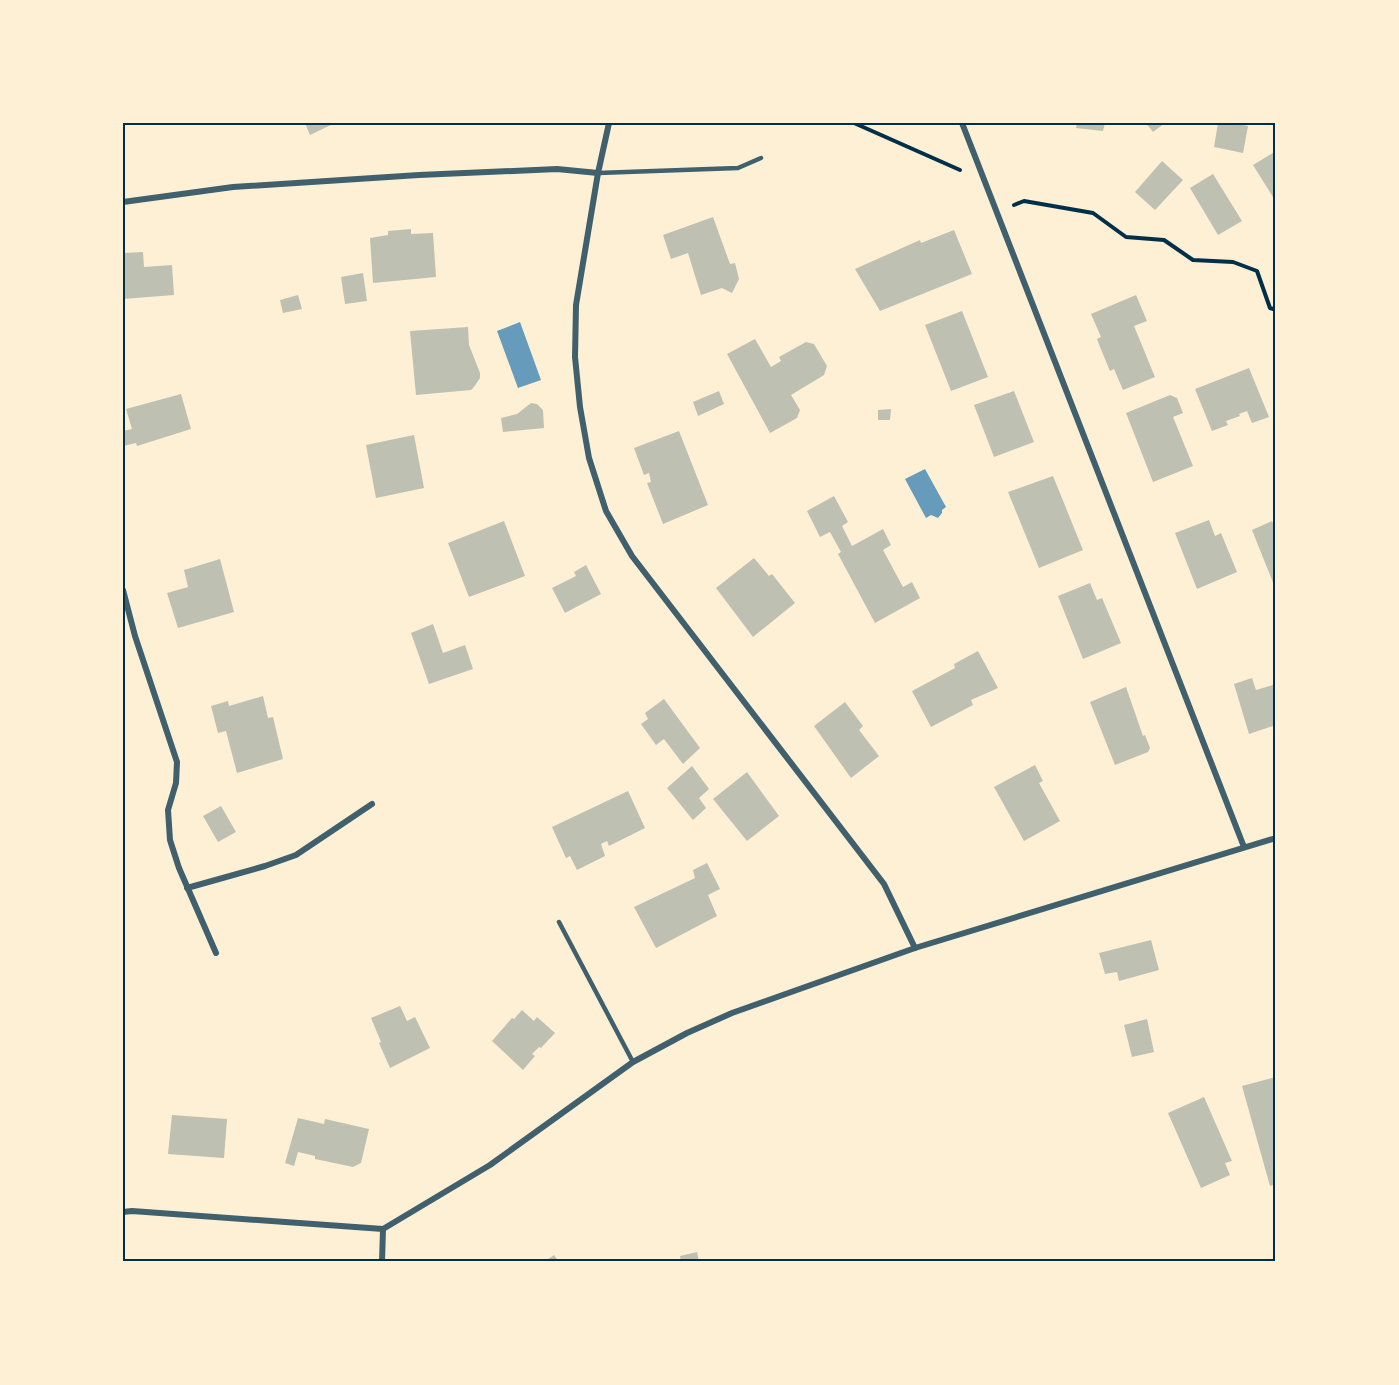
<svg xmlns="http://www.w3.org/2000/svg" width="1399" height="1385" viewBox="0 0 1399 1385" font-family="'DejaVu Sans',sans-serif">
  <rect width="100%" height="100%" fill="#fdf0d5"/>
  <g fill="#669bbc">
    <polygon points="520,322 541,380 518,388 497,331"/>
    <polygon points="925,469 946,507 942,510 942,513 938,518 931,515 926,518 905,479"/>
  </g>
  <g fill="#bec0b2">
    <polygon points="305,123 335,123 310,135"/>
    <polygon points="1077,123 1105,123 1103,131 1076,128"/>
    <polygon points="1146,123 1165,123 1153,132"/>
    <polygon points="1218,123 1235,123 1248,126 1243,153 1214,147"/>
    <polygon points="1276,151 1276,202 1253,165"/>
    <polygon points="1162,161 1183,180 1155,210 1135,192"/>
    <polygon points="1213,174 1242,221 1218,235 1190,188"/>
    <polygon points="713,217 730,264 735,263 739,279 732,293 722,288 701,295 688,253 671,259 663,235"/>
    <polygon points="411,229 411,234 433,233 436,277 373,283 370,238 388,235 388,231"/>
    <polygon points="954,230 972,274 880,311 855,269 920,240 921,243"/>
    <polygon points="143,252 144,267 172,265 174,295 123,299 123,253"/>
    <polygon points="363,273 367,301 345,304 341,277"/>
    <polygon points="298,295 302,309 283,313 280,300"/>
    <polygon points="1136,295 1147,321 1134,326 1155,377 1123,390 1114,369 1110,371 1100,347 1097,339 1101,337 1091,314"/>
    <polygon points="962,311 988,377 951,391 925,325"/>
    <polygon points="468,327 469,345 480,373 480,378 474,387 471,390 416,395 410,331"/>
    <polygon points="755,339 771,367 781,361 779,357 806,342 814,344 827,366 824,375 791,395 800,410 797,418 770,433 727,354"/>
    <polygon points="1249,368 1269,417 1252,423 1247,411 1239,414 1240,416 1226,421 1228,425 1212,431 1195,389"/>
    <polygon points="719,391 724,404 698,416 693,402"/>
    <polygon points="1014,391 1034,442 994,457 974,405"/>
    <polygon points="181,394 191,429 137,446 136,443 123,446 123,431 132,429 126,409"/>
    <polygon points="1170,395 1177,398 1183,413 1173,417 1193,466 1153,482 1126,413"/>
    <polygon points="531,403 537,404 543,410 544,428 503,432 501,418 517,414"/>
    <polygon points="891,409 890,420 878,420 878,410"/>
    <polygon points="679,431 708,505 663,524 647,483 651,482 649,473 644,475 634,448"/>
    <polygon points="414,435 424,488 376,498 366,445"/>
    <polygon points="1053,476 1083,550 1039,568 1008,492"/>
    <polygon points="834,496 848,522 842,526 852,546 883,529 891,545 883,550 903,587 912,582 920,598 875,623 838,554 841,552 830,532 820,537 807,511"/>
    <polygon points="1209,520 1215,536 1221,533 1237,572 1197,589 1175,533"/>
    <polygon points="504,521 525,576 469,597 448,543"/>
    <polygon points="1272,521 1276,530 1276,590 1252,530"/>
    <polygon points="754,558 769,576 772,574 795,603 753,637 716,588"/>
    <polygon points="220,559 234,612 178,628 167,593 188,587 184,570"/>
    <polygon points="586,565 601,594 565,613 552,588 576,576 574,572"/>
    <polygon points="1090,583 1097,600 1102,598 1121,643 1083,659 1058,596"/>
    <polygon points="433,624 443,653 465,645 473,669 429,684 411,633"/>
    <polygon points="978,651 998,688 971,700 973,705 931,727 912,691 955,668 954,664"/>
    <polygon points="1252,678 1256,690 1276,684 1276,725 1249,734 1234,684"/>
    <polygon points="1126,687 1143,736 1145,735 1150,748 1148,752 1115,765 1090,702"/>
    <polygon points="263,696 268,718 273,717 283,759 237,773 226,731 218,733 211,706 228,701 229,706"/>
    <polygon points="664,699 700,748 683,764 664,739 656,745 641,724 648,719 645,713"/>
    <polygon points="845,702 863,726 859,730 879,756 851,778 814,726"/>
    <polygon points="1035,765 1043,781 1039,783 1060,821 1024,841 994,787"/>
    <polygon points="692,766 709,789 699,798 706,808 693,820 667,788"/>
    <polygon points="747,772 779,816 747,841 713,799"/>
    <polygon points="628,791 645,828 609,846 607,841 601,844 605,856 577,870 570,856 566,858 552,827"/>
    <polygon points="221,806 236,832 218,842 203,816"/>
    <polygon points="707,863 720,889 708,895 717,916 656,948 634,907 695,878 693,870"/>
    <polygon points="1151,940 1159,970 1119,981 1117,972 1105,974 1099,953"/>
    <polygon points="400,1006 407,1021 415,1017 430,1048 390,1068 379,1043 381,1042 371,1018"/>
    <polygon points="522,1010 534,1021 537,1017 555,1033 541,1048 539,1047 532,1054 535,1056 523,1070 492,1041 512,1018 514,1019"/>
    <polygon points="1147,1019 1154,1052 1132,1057 1124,1025"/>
    <polygon points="1276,1077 1276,1184 1270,1186 1242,1086"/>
    <polygon points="1204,1097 1232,1161 1225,1163 1230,1175 1201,1188 1168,1113"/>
    <polygon points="172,1115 227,1119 224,1158 168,1154"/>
    <polygon points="298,1118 324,1124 325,1119 369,1129 361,1163 353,1167 315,1159 315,1156 298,1152 294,1166 285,1163"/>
    <polygon points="697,1252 699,1262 681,1262 680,1256"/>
    <polygon points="554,1255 559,1262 544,1262"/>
  </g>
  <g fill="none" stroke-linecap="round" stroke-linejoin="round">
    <g stroke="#003049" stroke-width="4">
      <polyline points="854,123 960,170"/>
      <polyline points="1014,205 1024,201 1093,213 1126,237 1164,240 1193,260 1233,262 1257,271 1270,308 1276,310"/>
    </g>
    <g stroke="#3f606c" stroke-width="4.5">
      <polyline points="598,173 738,168 761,158"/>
      <polyline points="559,922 633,1062"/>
    </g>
    <g stroke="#3f606c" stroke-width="6">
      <polyline points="609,123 598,173 576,305 575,357 580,407 589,458 606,511 632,556 884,884 915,948"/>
      <polyline points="962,123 1244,847"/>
      <polyline points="123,202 233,187 419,175 557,169 598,173"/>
      <polyline points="123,590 135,636 177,762 176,783 168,810 170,840 179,868 216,953"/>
      <polyline points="187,888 265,866 296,855 372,804"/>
      <polyline points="123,1212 132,1211 383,1229"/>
      <polyline points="383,1229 490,1165 633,1062 687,1033 732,1013 915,948 1276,838"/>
      <polyline points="382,1262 383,1229"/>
    </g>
  </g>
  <rect width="1399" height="1385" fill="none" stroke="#fdf0d5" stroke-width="249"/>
  <rect x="124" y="124" width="1150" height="1136" fill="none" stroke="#003049" stroke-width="2"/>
</svg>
